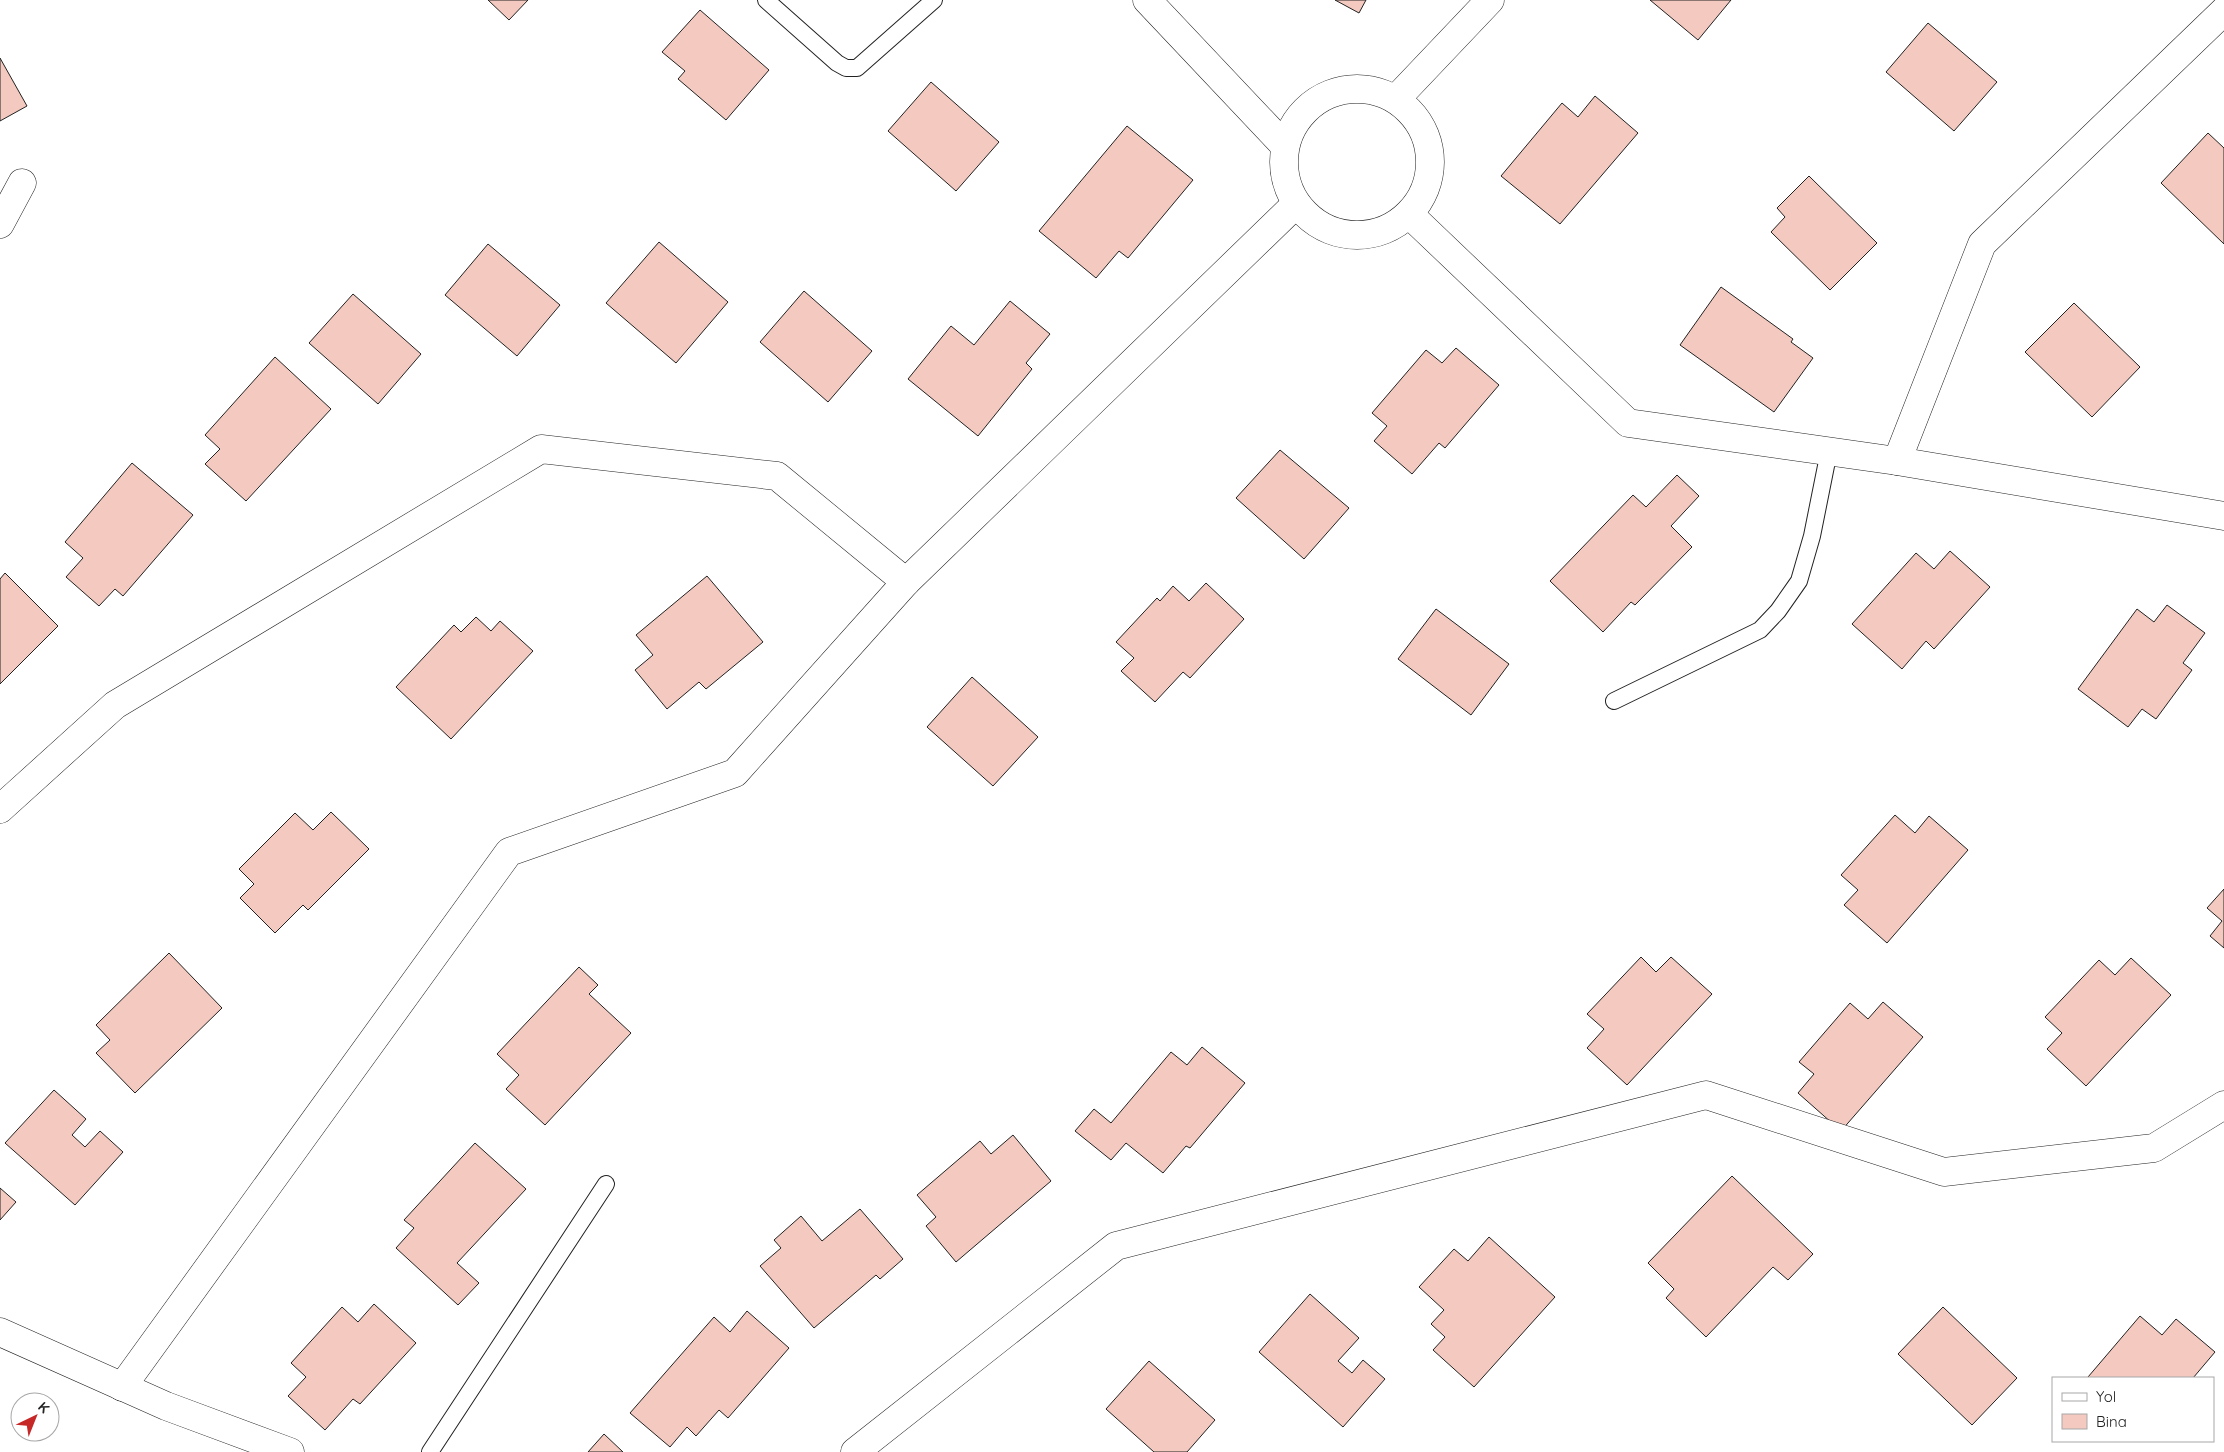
<svg xmlns="http://www.w3.org/2000/svg" width="2224" height="1452" viewBox="0 0 2224 1452" font-family="Quicksand,sans-serif">
  <rect width="100%" height="100%" fill="#fff"/>
  <g fill="#f3c9c0" stroke="#222">
    <polygon points="488,0 528,0 509,20"/>
    <polygon points="1335,0 1366,0 1359,13"/>
    <polygon points="1650,0 1731,0 1698,40"/>
    <polygon points="700,10 769,70 726,120 678,79 685,71 662,52"/>
    <polygon points="1928,23 1997,82 1954,131 1886,72"/>
    <polygon points="0,58 27,106 0,121"/>
    <polygon points="931,82 999,142 956,191 888,131"/>
    <polygon points="1595,96 1638,133 1560,224 1501,176 1562,103 1578,117"/>
    <polygon points="1127,126 1193,180 1128,258 1119,251 1096,278 1039,231"/>
    <polygon points="2208,133 2224,148 2224,244 2161,183"/>
    <polygon points="1809,176 1877,243 1830,290 1771,232 1785,217 1777,208"/>
    <polygon points="659,242 728,302 676,363 606,303"/>
    <polygon points="488,244 560,305 517,356 445,295"/>
    <polygon points="1721,287 1793,339 1791,342 1813,358 1774,412 1680,345"/>
    <polygon points="804,291 872,351 828,402 760,342"/>
    <polygon points="353,294 421,354 378,404 309,343"/>
    <polygon points="1010,301 1050,334 1026,363 1032,369 978,436 908,379 951,326 974,345"/>
    <polygon points="2074,303 2140,367 2092,417 2025,352"/>
    <polygon points="1456,348 1499,385 1445,448 1439,443 1412,474 1374,441 1387,426 1372,413 1426,350 1442,363"/>
    <polygon points="275,357 331,409 246,501 205,464 220,449 205,435"/>
    <polygon points="1280,450 1349,508 1304,559 1236,498"/>
    <polygon points="132,463 193,515 123,596 115,589 99,606 66,577 83,558 65,542"/>
    <polygon points="1677,475 1699,496 1671,526 1692,547 1635,605 1631,602 1603,632 1550,581 1633,495 1646,507"/>
    <polygon points="1950,551 1990,587 1934,649 1926,641 1902,669 1852,624 1916,553 1934,569"/>
    <polygon points="5,573 58,626 0,684 0,579"/>
    <polygon points="707,576 763,642 706,689 699,682 667,709 635,670 653,655 636,635"/>
    <polygon points="1206,583 1244,619 1190,678 1183,672 1155,702 1121,671 1134,658 1116,642 1157,598 1160,601 1173,586 1189,601"/>
    <polygon points="2167,605 2205,633 2183,663 2192,670 2156,719 2142,709 2128,727 2078,689 2137,609 2154,622"/>
    <polygon points="1436,609 1509,664 1471,715 1398,659"/>
    <polygon points="476,617 491,631 500,621 533,651 451,739 396,687 454,625 461,632"/>
    <polygon points="972,677 1038,737 993,786 927,727"/>
    <polygon points="331,812 369,849 308,910 303,905 275,933 240,898 254,884 239,869 295,813 313,830"/>
    <polygon points="1895,815 1915,833 1929,816 1968,850 1887,943 1844,905 1858,890 1841,875"/>
    <polygon points="2224,889 2224,948 2210,936 2222,921 2207,908"/>
    <polygon points="169,953 222,1008 135,1093 96,1053 110,1040 96,1025"/>
    <polygon points="1641,957 1656,972 1671,957 1712,994 1627,1085 1587,1048 1604,1029 1587,1014"/>
    <polygon points="2131,958 2171,995 2086,1086 2047,1049 2062,1033 2045,1017 2099,960 2115,975"/>
    <polygon points="579,967 598,985 589,994 631,1033 545,1125 506,1089 519,1075 497,1054"/>
    <polygon points="1883,1002 1923,1037 1841,1131 1798,1093 1814,1074 1799,1062 1850,1003 1868,1019"/>
    <polygon points="1202,1047 1245,1083 1190,1148 1186,1146 1163,1173 1126,1143 1111,1160 1075,1131 1094,1109 1111,1123 1171,1052 1187,1065"/>
    <polygon points="54,1090 86,1119 72,1135 85,1147 100,1131 123,1152 75,1205 5,1143"/>
    <polygon points="1013,1135 1051,1181 956,1262 926,1226 936,1217 917,1195 980,1141 991,1154"/>
    <polygon points="475,1143 526,1189 457,1263 479,1283 458,1305 396,1248 414,1228 404,1220"/>
    <polygon points="1732,1176 1813,1254 1788,1280 1773,1267 1706,1337 1666,1298 1674,1289 1648,1263"/>
    <polygon points="0,1188 16,1202 0,1220"/>
    <polygon points="860,1209 903,1259 880,1279 876,1275 814,1328 760,1266 781,1248 774,1240 801,1216 822,1241"/>
    <polygon points="1489,1237 1555,1297 1474,1387 1433,1350 1445,1337 1431,1324 1444,1310 1419,1287 1454,1249 1468,1261"/>
    <polygon points="1310,1294 1359,1338 1338,1361 1352,1373 1363,1360 1385,1379 1343,1427 1259,1352"/>
    <polygon points="374,1304 416,1343 360,1404 353,1399 325,1430 288,1396 306,1377 291,1363 342,1307 358,1322"/>
    <polygon points="1943,1307 2017,1378 1972,1425 1898,1354"/>
    <polygon points="747,1311 789,1348 728,1418 719,1410 696,1436 687,1427 670,1447 630,1413 714,1317 730,1332"/>
    <polygon points="2140,1316 2162,1335 2176,1319 2215,1352 2193,1378 2090,1378 2088,1377"/>
    <polygon points="1149,1361 1215,1420 1187,1452 1154,1452 1106,1409"/>
    <polygon points="604,1434 623,1452 588,1452"/>
  </g>
  <g fill="none" stroke-linecap="round" stroke-linejoin="round">
    <g stroke="#222" stroke-width="18">
      <g id="lane">
        <polyline points="766,0 837,63 846,68 857,68 934,0"/>
        <polyline points="1614,701 1760,630 1778,611 1799,581 1812,536 1829,451"/>
        <polyline points="430,1452 606,1184"/>
      </g>
    </g>
    <g stroke="#222" stroke-width="29">
      <g id="street">
        <polyline points="1147,0 1284,145"/>
        <circle cx="1357" cy="162" r="73"/>
        <polyline points="1396,99 1490,0"/>
        <polyline points="1409,214 1628,423 1897,461 1982,244 2224,11"/>
        <polyline points="0,224 22,183"/>
        <polyline points="1897,461 2224,516"/>
        <polyline points="0,809 115,705 541,449 777,476 906,582"/>
        <polyline points="0,1332 166,1406 290,1452"/>
        <polyline points="122,1387 509,852 735,773 906,582 1296,204"/>
        <polyline points="855,1452 1116,1246 1706,1095 1944,1172 2154,1148 2224,1105"/>
      </g>
    </g>
    <use href="#lane" stroke="#fff" stroke-width="16"/>
    <use href="#street" stroke="#fff" stroke-width="28"/>
  </g>
  <rect x="2052" y="1377" width="162" height="65" fill="#ffffff" stroke="#a7a7a7"/>
  <rect x="2062" y="1393" width="25" height="8" fill="#ffffff" stroke="#a7a7a7"/>
  <text x="2096" y="1402" font-size="15" fill="#222222">Yol</text>
  <rect x="2062" y="1414" width="25" height="15" fill="#f3c9c0" stroke="#a7a7a7"/>
  <text x="2096" y="1427" font-size="15" fill="#222222">Bina</text>
  <g transform="translate(35 1417) rotate(43)"><circle r="24" fill="#ffffff" stroke="#a7a7a7"/>
  <path d="M0-4L9 19L0 12L-9 19Z" fill="#c62828"/>
  <text y="-8" font-size="14" font-weight="bold" text-anchor="middle" fill="#222222">K</text>
  </g>
</svg>
